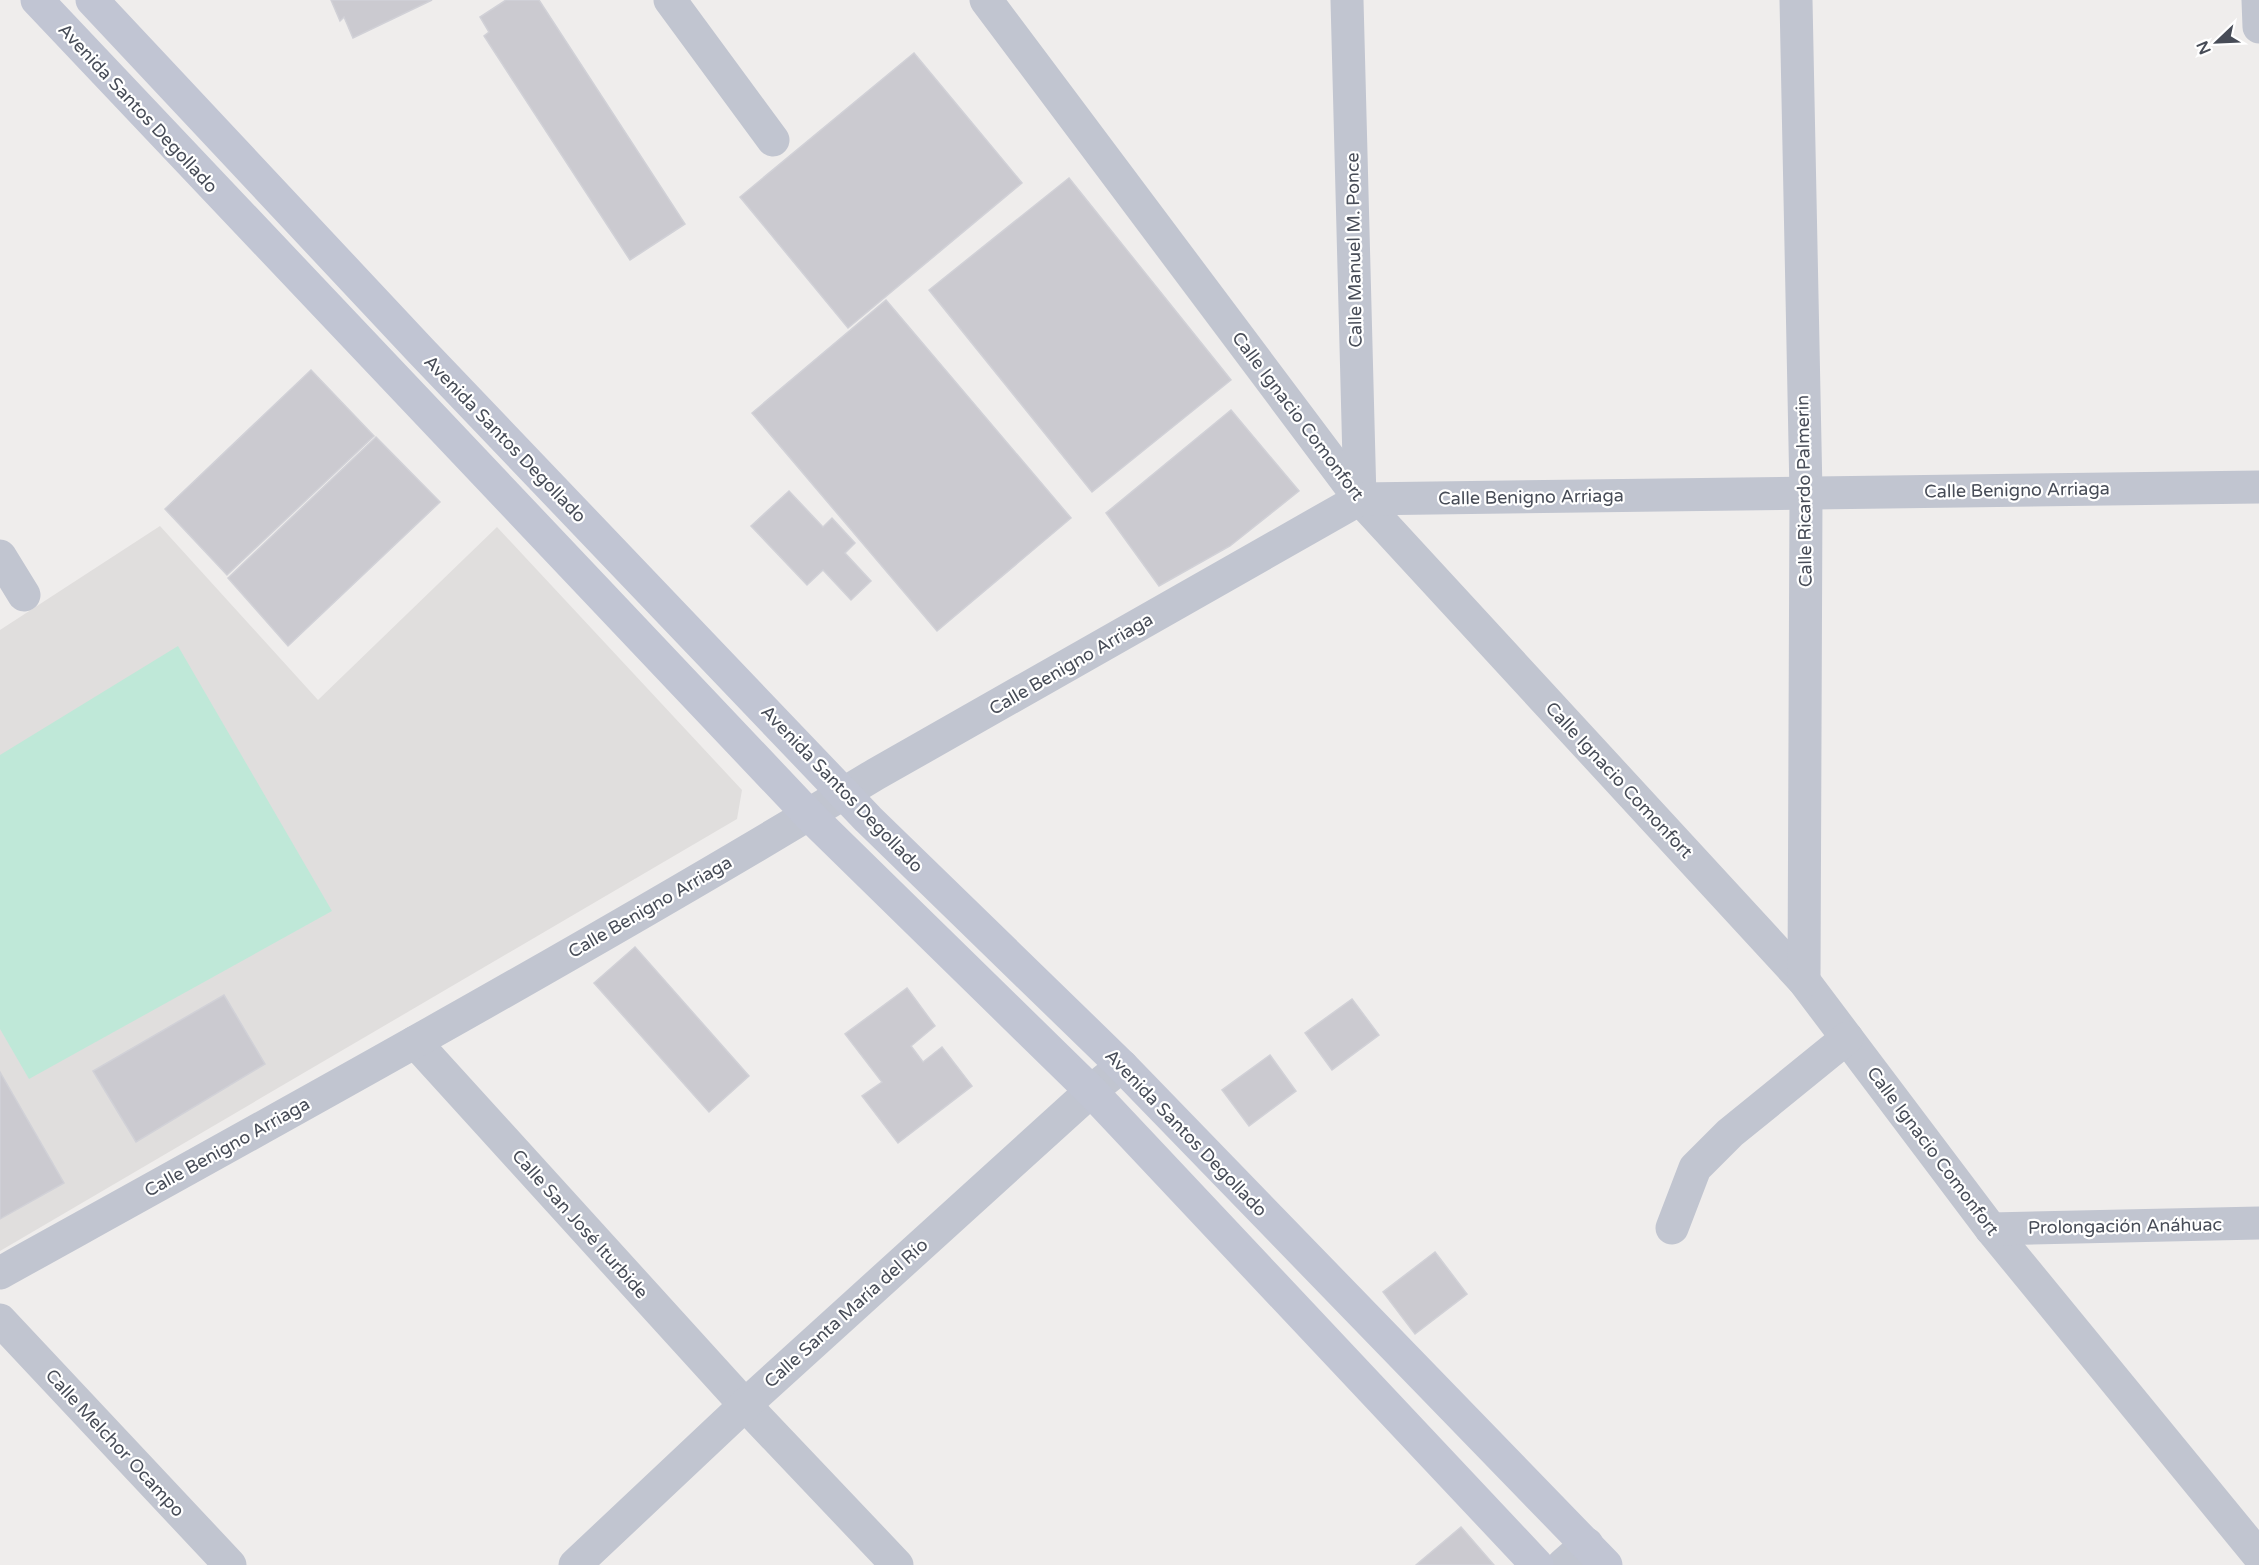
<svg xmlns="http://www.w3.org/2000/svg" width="2259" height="1565" viewBox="0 0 2259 1565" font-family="'Varela Round',sans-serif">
  <rect width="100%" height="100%" fill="#efedec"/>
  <polygon fill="#e0dedd" points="160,526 318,700 497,527 742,790 737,819 0,1251 0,630"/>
  <polygon fill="#bfe8d8" points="178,646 332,911 29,1079 0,1029 0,755"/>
  <g fill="#cbcad0" stroke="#d1d1d7" stroke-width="1.5">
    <polygon points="331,0 432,0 353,38 344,17 340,21"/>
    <polygon points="506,0 539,0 685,224 630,260 484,36 489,32 480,17"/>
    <polygon points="914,53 1022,183 848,328 740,197"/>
    <polygon points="1069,178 1231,380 1092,492 929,290"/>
    <polygon points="886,300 1071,518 937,631 752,413"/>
    <polygon points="311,370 374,436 227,575 165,509"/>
    <polygon points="1231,410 1299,491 1230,546 1159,586 1106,513"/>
    <polygon points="376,437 440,502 288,646 228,578"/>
    <polygon points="789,491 823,527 832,518 855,543 845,553 871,581 851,600 823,570 807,585 751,526"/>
    <polygon points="635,947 749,1076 709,1112 594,983"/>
    <polygon points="907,988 935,1026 911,1046 923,1062 942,1047 972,1086 898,1143 862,1096 882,1082 845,1034"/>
    <polygon points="224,995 265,1064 136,1142 93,1071"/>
    <polygon points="1352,999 1379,1035 1332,1070 1305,1033"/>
    <polygon points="1270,1055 1296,1091 1249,1126 1222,1090"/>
    <polygon points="0,1072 64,1183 0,1219"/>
    <polygon points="1435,1252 1467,1294 1415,1334 1383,1292"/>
    <polygon points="1461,1527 1494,1565 1416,1565"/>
  </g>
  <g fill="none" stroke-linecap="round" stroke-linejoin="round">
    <g stroke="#c1c5d0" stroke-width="33">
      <polyline points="670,0 773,140"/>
      <polyline points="986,0 1360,499 1804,981 1991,1229 2259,1556"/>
      <polyline points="1347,0 1360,499"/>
      <polyline points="1796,0 1806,493 1804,981"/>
      <polyline points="0,556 24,595"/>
      <polyline points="415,1042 745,1405 897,1565"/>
      <polyline points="1672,1228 1695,1168 1730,1133 1847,1038"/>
      <polyline points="1991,1229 2259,1223"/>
      <path d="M0 1273C294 1110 589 948 876 774L1360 499 2259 487"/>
      <polyline points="575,1565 745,1405 1091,1091 1122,1066"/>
      <polyline points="1563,1565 1587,1544"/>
    </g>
    <g stroke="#c1c5d0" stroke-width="33">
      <polyline points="2258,0 2259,27"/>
      <polyline points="0,1320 230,1565"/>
    </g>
    <g stroke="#c1c5d3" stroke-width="33">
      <polyline points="37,0 810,816 1091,1091 1537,1565"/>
      <polyline points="92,0 421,351 868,819 1122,1066 1606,1565"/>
    </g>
  </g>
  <g text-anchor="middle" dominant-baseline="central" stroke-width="4.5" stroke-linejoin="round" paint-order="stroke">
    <g font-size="18" fill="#474c57" stroke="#fff">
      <text transform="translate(138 108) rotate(47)">Avenida Santos Degollado</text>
      <text transform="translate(1354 250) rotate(-91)">Calle Manuel M. Ponce</text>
      <text transform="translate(1298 416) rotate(53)">Calle Ignacio Comonfort</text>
      <text transform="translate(505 439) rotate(46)">Avenida Santos Degollado</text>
      <text transform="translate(2017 490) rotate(-1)">Calle Benigno Arriaga</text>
      <text transform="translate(1804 491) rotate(-91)">Calle Ricardo Palmerin</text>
      <text transform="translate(1531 497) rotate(-1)">Calle Benigno Arriaga</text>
      <text transform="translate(1071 664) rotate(-30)">Calle Benigno Arriaga</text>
      <text transform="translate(1619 780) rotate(47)">Calle Ignacio Comonfort</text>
      <text transform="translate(842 789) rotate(46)">Avenida Santos Degollado</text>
      <text transform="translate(650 907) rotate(-30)">Calle Benigno Arriaga</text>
      <text transform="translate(1186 1133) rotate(46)">Avenida Santos Degollado</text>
      <text transform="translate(227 1147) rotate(-29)">Calle Benigno Arriaga</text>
      <text transform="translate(1933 1151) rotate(53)">Calle Ignacio Comonfort</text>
      <text transform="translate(580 1224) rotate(48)">Calle San José Iturbide</text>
      <text transform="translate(2125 1226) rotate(-1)">Prolongación Anáhuac</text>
      <text transform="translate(846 1313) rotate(-42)">Calle Santa María del Río</text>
      <text transform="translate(115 1443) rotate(47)">Calle Melchor Ocampo</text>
    </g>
  </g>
  <g transform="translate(2217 42) rotate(247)" stroke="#ffffff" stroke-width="4.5" paint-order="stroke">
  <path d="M0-4.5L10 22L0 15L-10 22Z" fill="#474c57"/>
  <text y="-9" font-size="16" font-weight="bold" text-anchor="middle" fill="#474c57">N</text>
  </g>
</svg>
